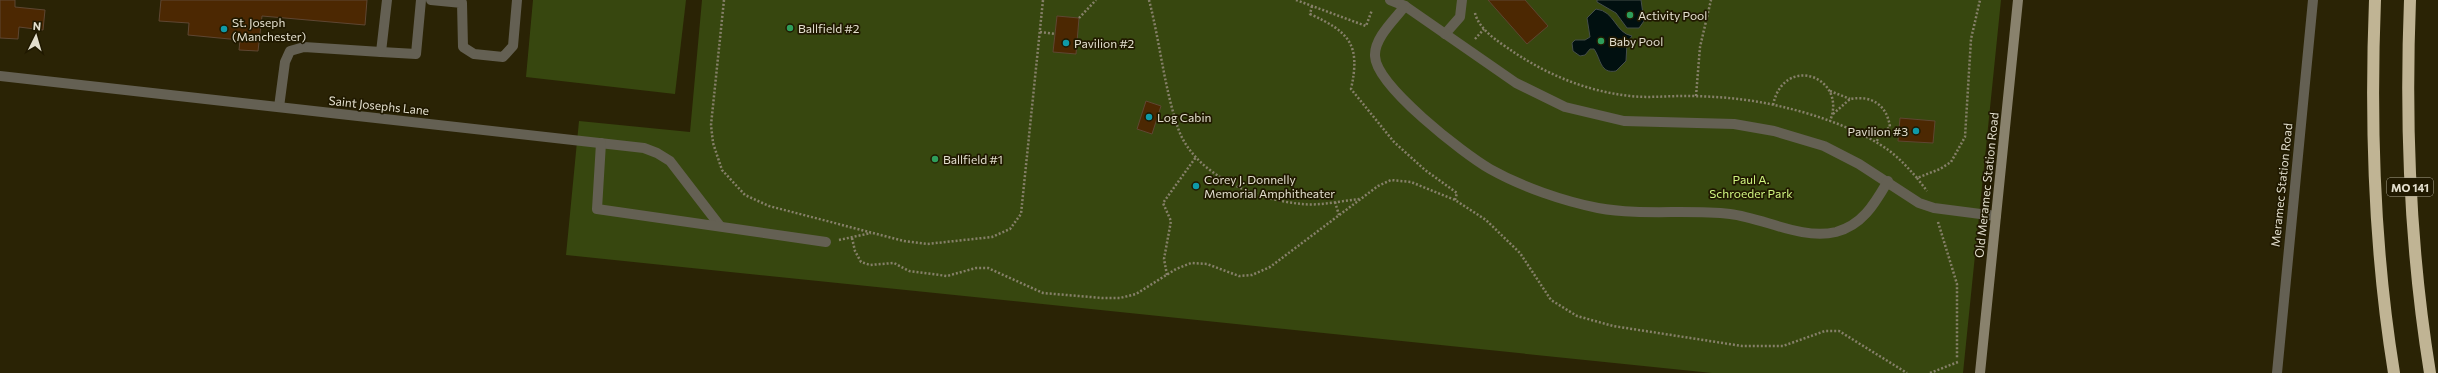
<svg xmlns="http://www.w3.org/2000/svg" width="2438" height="373" viewBox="0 0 2438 373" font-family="Commissioner,sans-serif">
  <rect width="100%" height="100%" fill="#2a2305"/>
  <g fill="#37470f">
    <polygon points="533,0 686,0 675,94 526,77"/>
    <polygon points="702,0 2001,0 1963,373 1712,373 566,255 579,121 690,132"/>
  </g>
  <g fill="#011010" stroke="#454e49">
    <polygon points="1597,0 1641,0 1644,21 1639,28 1627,28 1616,13 1597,2"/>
    <path d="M1596 9C1615 11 1615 33 1632 36L1627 43 1626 61 1616 71C1600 74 1601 59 1594 49H1590L1585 55 1580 56 1573 51 1572 43 1575 40H1585L1590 37 1587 18Z"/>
  </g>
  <g fill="#4c2802" stroke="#5e4632">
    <polygon points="0,0 15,0 15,7 45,10 43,30 19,27 18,39 0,38"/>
    <polygon points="161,0 367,0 365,25 262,16 258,51 239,50 240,40 188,35 189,23 159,21"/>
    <polygon points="1488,0 1525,0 1548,26 1527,44"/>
    <polygon points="1057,16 1079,18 1076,54 1053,52"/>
    <polygon points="1146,101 1161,106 1152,134 1137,129"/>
    <polygon points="1900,118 1935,121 1933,143 1898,141"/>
  </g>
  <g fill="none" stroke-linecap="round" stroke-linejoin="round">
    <g stroke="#868069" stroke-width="2.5" stroke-dasharray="2 2" stroke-linecap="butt">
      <polyline points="724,0 711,125 713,143 722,170 745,195 769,206 904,241 927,244 992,237 1010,229 1021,214 1043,0"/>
      <path d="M1149 0C1160 42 1164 87 1178 128 1194 175 1256 200 1302 204 1320 206 1341 201 1359 199"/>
      <polyline points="1296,0 1366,26 1372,10"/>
      <path d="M1312 6 1310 14C1349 32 1361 44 1351 89L1394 142 1425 170 1457 193 1455 200"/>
      <path d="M1475 13C1479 30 1499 42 1512 51 1548 75 1586 91 1630 96 1648 98 1666 96 1684 96 1717 96 1751 99 1783 107 1818 115 1863 131 1891 152 1901 160 1909 169 1917 178L1940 169 1951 162 1965 137 1971 39 1980 0"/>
      <polyline points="1079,18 1096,0"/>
      <polyline points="1040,32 1055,34"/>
      <polyline points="1475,39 1484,29"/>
      <polyline points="1830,91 1850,99"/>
      <polyline points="1696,96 1700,47 1711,0"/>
      <path d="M1773 105C1784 53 1848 77 1830 121"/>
      <path d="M1833 114 1850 99C1872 95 1887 105 1890 127L1882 133 1876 142"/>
      <polyline points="1917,178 1927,191"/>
      <polyline points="1335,202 1339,215"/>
      <polyline points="1938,222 1957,284 1957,358"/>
      <polyline points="852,238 855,251 861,262 870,265 894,263 909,271 947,276 976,268 988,268 1043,293 1102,298 1120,298 1136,294 1176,269 1191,263 1207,264 1239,276 1252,275 1270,267 1378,186 1391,180 1411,182 1455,200 1486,220 1520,253 1551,300 1577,316 1613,326 1742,346 1783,346 1825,331 1839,331 1907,373"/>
      <polyline points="839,240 871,233"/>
      <polyline points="1167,275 1164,259 1171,221 1163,203 1196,157"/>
      <polyline points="1930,373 1958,362"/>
    </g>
    <g stroke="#646053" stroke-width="10">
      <polyline points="431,0 462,3 463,47 474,54 503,57 513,46 517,0"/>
      <polyline points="1445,34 1460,17 1462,0"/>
      <polyline points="381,52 416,54 421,0"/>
      <polyline points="279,107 285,62 290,51 304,47 381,52 387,0"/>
    </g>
    <g stroke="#646053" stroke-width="10">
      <polyline points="1390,0 1405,6 1516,83 1565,107 1624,121 1734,124 1774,131 1824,146 1859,164 1919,203 1934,208 1996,216"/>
      <path d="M1405 6C1395 19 1374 38 1375 56 1376 86 1464 154 1490 169 1522 187 1563 201 1598 208 1642 216 1686 209 1730 214 1764 218 1801 240 1836 232 1863 225 1875 203 1888 181"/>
      <polyline points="0,76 644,148 657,153 670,161 720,226"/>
      <polyline points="601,143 597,209 826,242"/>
      <polyline points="2277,373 2313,0"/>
    </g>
    <polyline stroke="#89826d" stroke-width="10" points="1980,373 2018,0"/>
    <g stroke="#c0b494" stroke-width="12">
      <path d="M2375 0C2370 125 2374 250 2394 373"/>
      <path d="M2410 0C2405 125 2410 250 2430 373"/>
    </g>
  </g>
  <g fill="#2e9e5b" stroke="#201900" stroke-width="1.5">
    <circle cx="1630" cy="15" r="4"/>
    <circle cx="790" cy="28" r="4"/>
    <circle cx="1601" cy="41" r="4"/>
    <circle cx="935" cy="159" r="4"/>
  </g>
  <g fill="#0f9aa8" stroke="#201900" stroke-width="1.5">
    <circle cx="224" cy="29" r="4"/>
    <circle cx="1066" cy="43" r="4"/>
    <circle cx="1149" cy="117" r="4"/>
    <circle cx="1916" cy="131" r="4"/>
    <circle cx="1196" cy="186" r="4"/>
  </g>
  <g text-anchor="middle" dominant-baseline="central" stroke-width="3.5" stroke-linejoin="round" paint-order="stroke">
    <rect fill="#201900" stroke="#a8a490" stroke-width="1" x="2387" y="178" width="46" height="18" rx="3"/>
    <g font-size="11" font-weight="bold" fill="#e3dfce">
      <text x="2410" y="187">MO 141</text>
    </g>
    <g font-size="12" fill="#e3dfce" stroke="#201900" text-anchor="start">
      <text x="1638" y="15">Activity Pool</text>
      <text x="232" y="22">St. Joseph<tspan x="232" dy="14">(Manchester)</tspan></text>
      <text x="798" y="28">Ballfield #2</text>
      <text x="1609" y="41">Baby Pool</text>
      <text x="1074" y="43">Pavilion #2</text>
      <text x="1157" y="117">Log Cabin</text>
      <text x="1908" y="131" text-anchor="end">Pavilion #3</text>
      <text x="943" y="159">Ballfield #1</text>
      <text x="1204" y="179">Corey J. Donnelly<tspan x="1204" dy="14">Memorial Amphitheater</tspan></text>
    </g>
    <g font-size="12" fill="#e3dfce" stroke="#201900">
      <text transform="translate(379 105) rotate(6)">Saint Josephs Lane</text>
      <text transform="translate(1986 185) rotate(-84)">Old Meramec Station Road</text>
      <text transform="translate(2281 185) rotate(-84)">Meramec Station Road</text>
    </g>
    <g font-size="12" fill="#d0f580" stroke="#201900">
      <text x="1751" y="179">Paul A.<tspan x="1751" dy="14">Schroeder Park</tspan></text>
    </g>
  </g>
  <g transform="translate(36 36) rotate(5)" stroke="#201900" stroke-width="3" paint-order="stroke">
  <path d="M0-3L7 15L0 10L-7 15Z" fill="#e3dfce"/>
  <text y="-6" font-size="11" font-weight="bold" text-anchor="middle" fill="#e3dfce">N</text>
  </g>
</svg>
